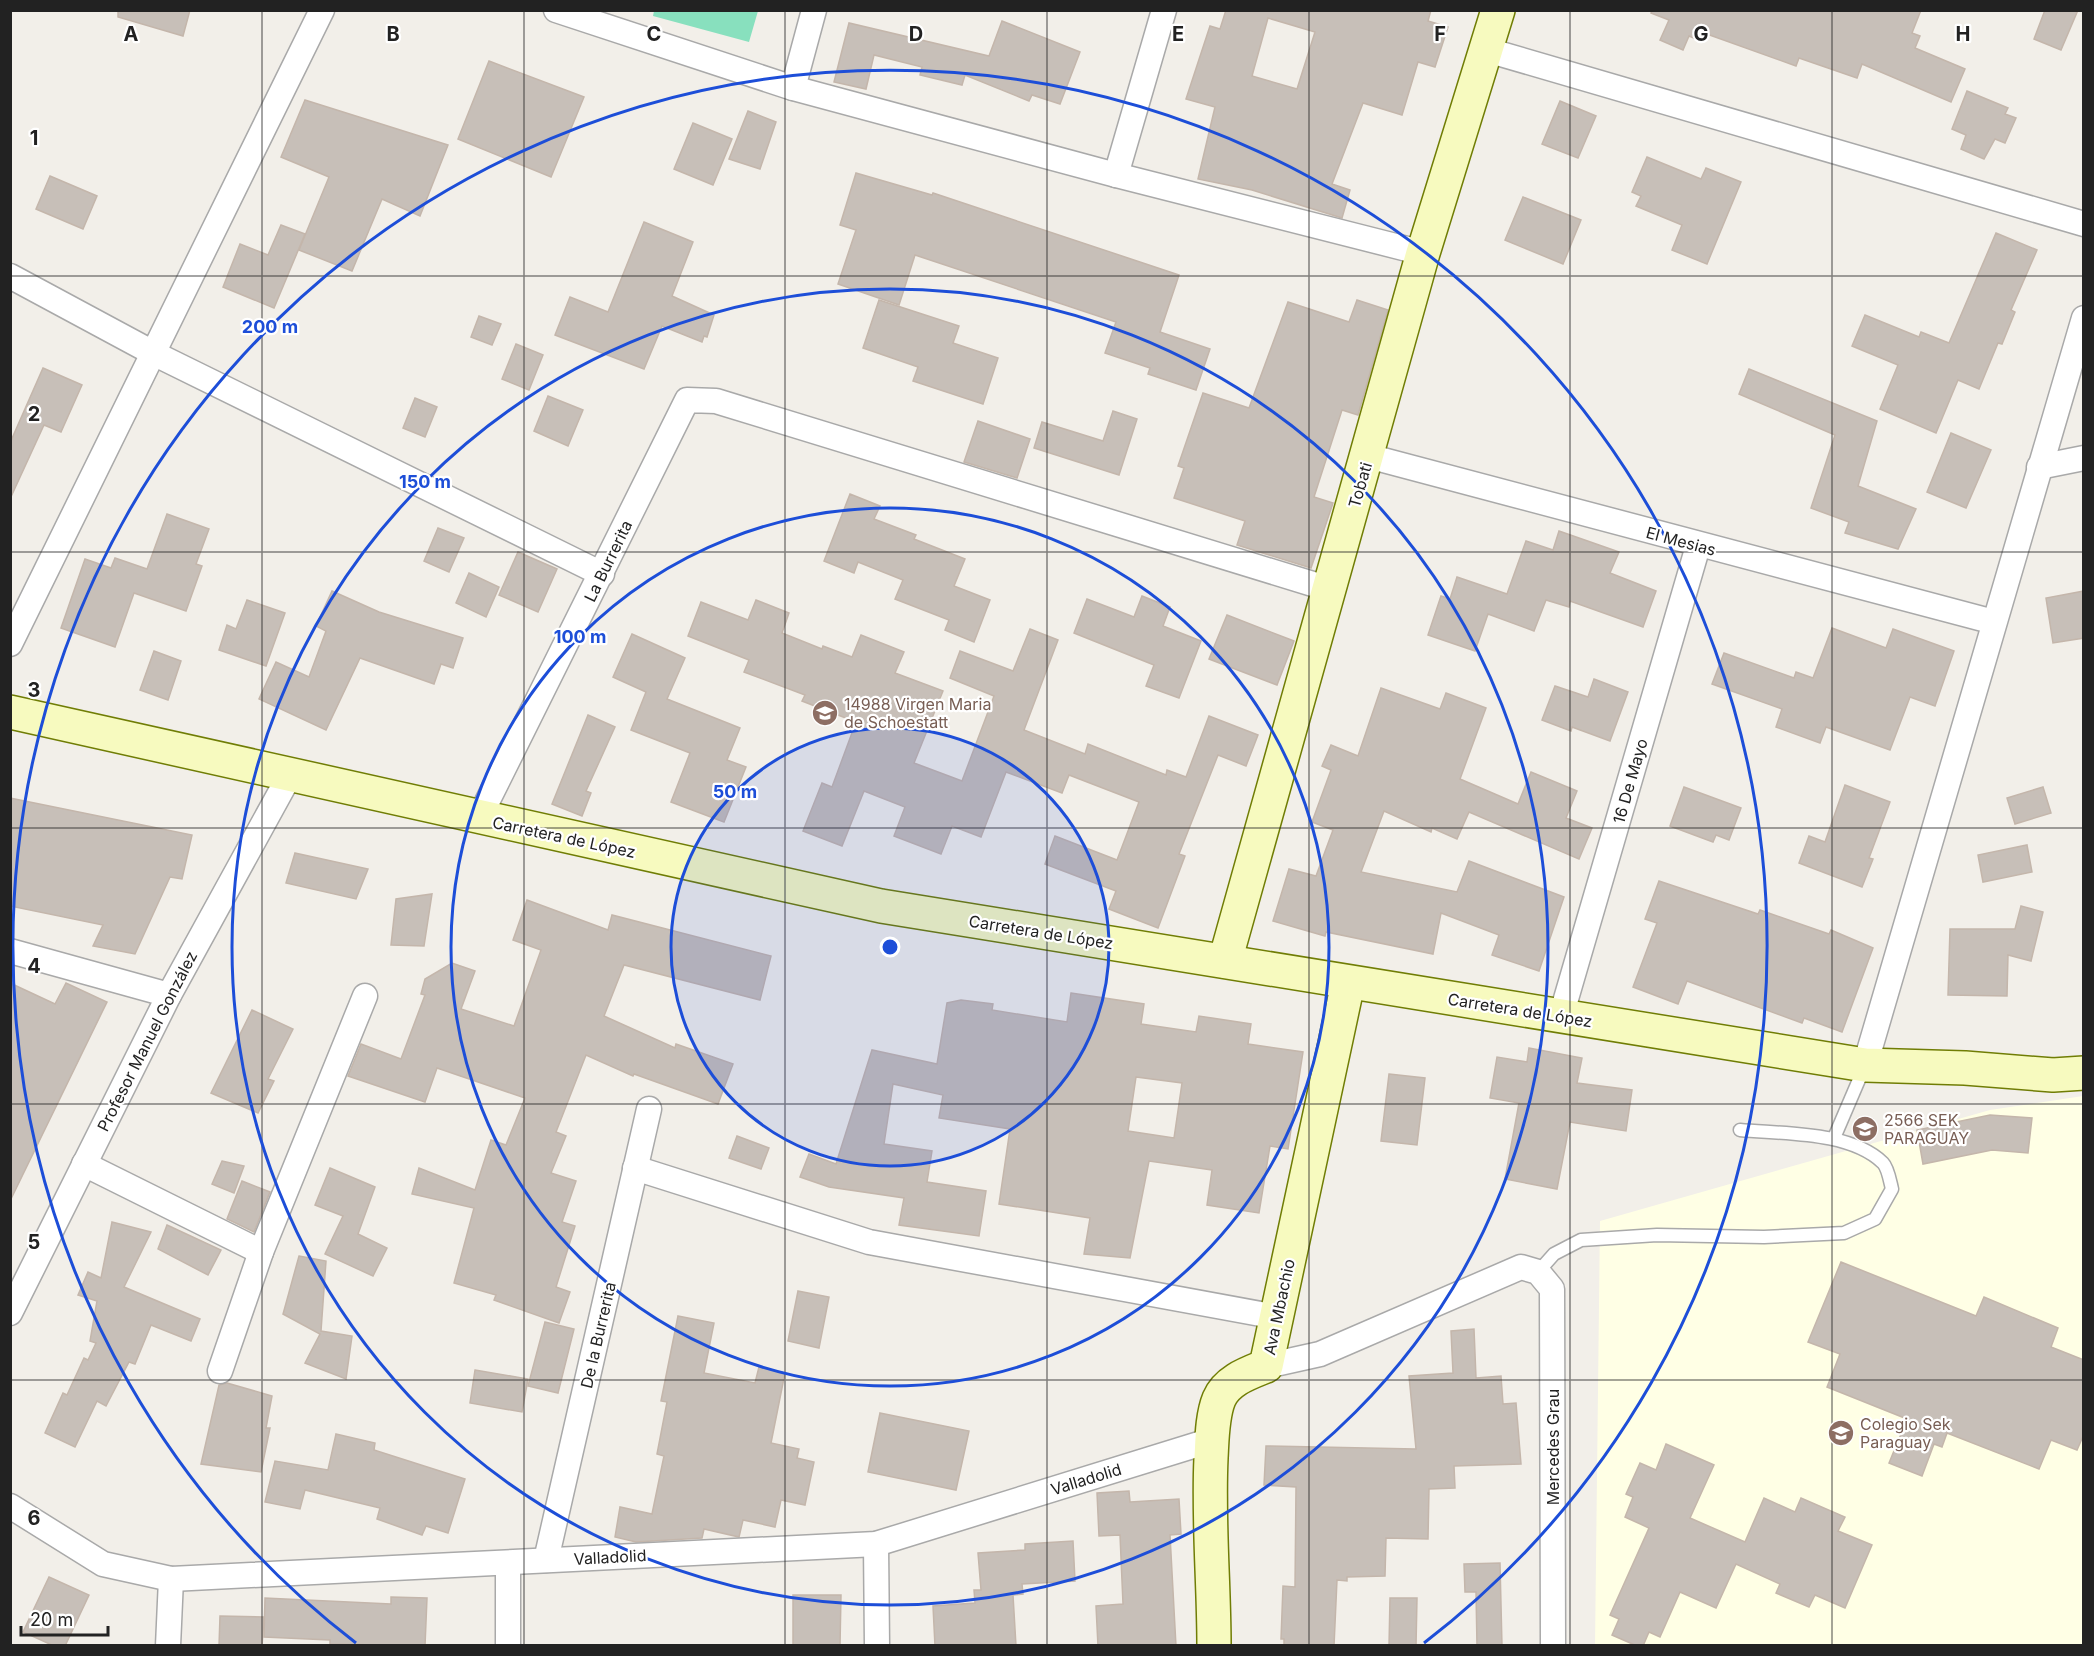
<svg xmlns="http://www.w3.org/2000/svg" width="2094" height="1656" viewBox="0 0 2094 1656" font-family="Inter,sans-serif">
  <rect width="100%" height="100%" fill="#f2efe9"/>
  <polygon fill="#ffffe5" points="2083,1096 2083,1645 1595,1646 1600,1221 1990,1110"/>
  <polygon fill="#88e0be" points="654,11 654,10 758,11 749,42 653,16"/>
  <g fill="#c7bfb8" stroke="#c4b6ab" stroke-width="1.5" fill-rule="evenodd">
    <polygon points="118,10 190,10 183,36 118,17"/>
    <path d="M1226 10H1431L1428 21 1448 27 1435 67 1418 62 1402 115 1363 103 1332 184 1350 190 1342 218 1252 190 1198 179 1215 107 1186 99 1210 26 1220 29ZM1268 18 1315 32 1297 89 1252 76Z"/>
    <polygon points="1652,10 1921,10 1912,33 1920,36 1915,48 1965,69 1951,102 1862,64 1857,78 1799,58 1796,66 1704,33 1701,41 1689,36 1683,50 1660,40 1669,20 1651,13"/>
    <polygon points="2045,10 2078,10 2061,50 2034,39"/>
    <polygon points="1002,21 1080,52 1060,104 1032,95 1029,101 965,75 962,85 920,75 922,67 874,55 866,89 834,82 849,23 989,56"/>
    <polygon points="489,61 584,97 551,177 458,139"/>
    <polygon points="1967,91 2008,108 2005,114 2016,118 2005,143 1995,139 1984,159 1961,149 1966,135 1952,129"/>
    <polygon points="305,100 448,145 420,216 382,199 352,271 299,250 329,177 281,157"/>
    <polygon points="1560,101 1596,116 1578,158 1542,144"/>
    <polygon points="748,111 776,122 760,169 729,159"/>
    <polygon points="693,123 732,139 713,185 674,169"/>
    <polygon points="1647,157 1701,179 1706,168 1741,182 1707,264 1672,250 1682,225 1636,206 1641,196 1632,192"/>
    <polygon points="856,173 932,195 933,193 1179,275 1160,332 1210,349 1196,390 1148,374 1150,368 1105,353 1116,322 915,255 899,305 838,284 856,230 840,225"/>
    <polygon points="50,176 97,196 83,229 36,209"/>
    <polygon points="1523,197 1581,220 1563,264 1505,240"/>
    <polygon points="644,222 693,242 672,296 714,315 707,337 704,336 702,342 662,326 644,369 555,335 570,297 608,312"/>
    <polygon points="281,225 305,234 274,308 223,287 240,244 268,255"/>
    <polygon points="1996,233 2037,250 2011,310 2015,312 2002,344 1998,343 1979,389 1958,380 1936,433 1880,409 1898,365 1852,346 1865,315 1919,337 1921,332 1949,343"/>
    <polygon points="879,300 959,326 953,343 998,358 983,404 913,381 918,367 863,348"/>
    <polygon points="1357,300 1388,310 1358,415 1342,410 1314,497 1333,503 1311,568 1237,545 1245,521 1174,498 1184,468 1178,466 1203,393 1249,408 1288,302 1349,322"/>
    <polygon points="479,316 501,324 492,345 471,337"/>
    <polygon points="516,344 543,355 529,390 502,379"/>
    <polygon points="43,368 82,385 61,432 44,425 10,499 10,443"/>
    <polygon points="1749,369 1877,421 1858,486 1916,509 1898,549 1845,533 1849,522 1811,508 1835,435 1739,394"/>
    <polygon points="548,396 583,410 568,446 534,431"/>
    <polygon points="415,398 437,407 425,437 403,428"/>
    <polygon points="1113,411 1137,419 1119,475 1034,448 1042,422 1103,441"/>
    <polygon points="978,421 1030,439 1017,478 964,462"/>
    <polygon points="1951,433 1991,450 1966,508 1927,492"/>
    <polygon points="850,494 880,506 874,519 916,535 914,539 965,559 954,586 990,600 974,642 945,630 949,620 895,599 903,580 858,562 854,573 824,561"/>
    <polygon points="167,514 209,529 196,564 202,566 186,611 134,593 115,647 61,628 85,559 111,568 115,558 147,569"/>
    <polygon points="438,528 464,538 449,572 424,561"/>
    <polygon points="1559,531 1619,552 1610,573 1656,591 1643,627 1570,601 1569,607 1546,600 1534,631 1488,614 1475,651 1428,635 1441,596 1450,599 1457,577 1507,594 1526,541 1553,550"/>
    <polygon points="518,552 557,569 538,612 499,595"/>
    <polygon points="469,573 499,587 486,617 456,603"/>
    <polygon points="332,591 379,612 463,638 453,668 441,664 434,684 360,658 326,730 259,699 276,662 309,677 326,631 316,626"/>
    <polygon points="2084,591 2084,638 2053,643 2046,598"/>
    <polygon points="1142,596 1170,607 1163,626 1201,641 1179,698 1146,686 1154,665 1074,633 1087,599 1134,617"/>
    <polygon points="247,600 285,613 266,666 219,650 227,625 236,629"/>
    <polygon points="756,600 789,613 782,633 822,649 823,646 852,657 861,635 904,652 895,673 943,691 914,763 962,781 994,696 950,678 960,651 1013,671 1030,629 1058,640 1024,730 1085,754 1088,744 1166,775 1167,770 1186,777 1209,716 1258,735 1246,766 1218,755 1179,854 1185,856 1158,928 1109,909 1116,891 1045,864 1055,836 1117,860 1139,802 1069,775 1062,793 1006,772 981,837 952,826 941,854 894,836 905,807 864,791 842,846 803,831 822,783 832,787 856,722 802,701 805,695 744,672 749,660 688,636 701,602 748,620"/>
    <polygon points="1227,615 1294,641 1277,685 1209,659"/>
    <polygon points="1832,628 1886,648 1893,629 1954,651 1935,706 1910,697 1890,750 1826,727 1820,743 1776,727 1782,709 1712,684 1724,653 1794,678 1796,672 1813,678"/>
    <polygon points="632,634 685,658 667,699 740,728 727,760 746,767 724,822 671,802 690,753 631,730 646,692 613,677"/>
    <polygon points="154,651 181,661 168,700 140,690"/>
    <polygon points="1594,679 1628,692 1610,741 1572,727 1571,731 1542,720 1555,686 1588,697"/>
    <polygon points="1381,688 1440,709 1446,693 1486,708 1460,779 1518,804 1531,772 1577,791 1566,818 1592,828 1579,859 1469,812 1457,839 1432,828 1431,832 1384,811 1361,872 1457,892 1469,861 1564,897 1539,971 1492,955 1499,935 1441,913 1433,954 1326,932 1325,936 1273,921 1289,869 1316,876 1333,830 1312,822 1331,770 1322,766 1331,745 1358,756"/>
    <polygon points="588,715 615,727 586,791 591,793 582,816 552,804"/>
    <polygon points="1845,785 1890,802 1869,858 1873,859 1862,887 1799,863 1809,836 1825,842"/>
    <polygon points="1684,787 1741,808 1729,840 1716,835 1713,842 1670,826"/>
    <polygon points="2043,787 2051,813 2015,824 2007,798"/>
    <polygon points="10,798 192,835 182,879 170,877 135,954 93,946 103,925 10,906"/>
    <polygon points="2027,845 2032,872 1983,882 1978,855"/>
    <polygon points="295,853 368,869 356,899 286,883"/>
    <polygon points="1659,881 1758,914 1760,910 1829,934 1831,930 1873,948 1842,1032 1804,1018 1802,1023 1687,981 1678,1004 1633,987 1657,923 1645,919"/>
    <polygon points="432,894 424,946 391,945 396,899"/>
    <polygon points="527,900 608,930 612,915 771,956 760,1000 624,965 604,1016 675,1048 676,1044 733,1064 718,1104 634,1074 633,1076 586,1055 556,1132 566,1136 551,1173 576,1181 562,1222 575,1226 556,1287 570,1292 559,1323 494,1300 496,1295 454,1283 474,1208 412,1194 419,1168 475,1190 491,1140 506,1145 525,1098 437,1068 425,1102 348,1076 361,1044 401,1059 425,995 421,994 425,979 452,963 475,971 461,1009 514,1026 541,950 513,940"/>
    <polygon points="2021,906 2043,912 2031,961 2008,955 2007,996 1948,995 1950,929 2015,929"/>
    <polygon points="10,983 55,1004 66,983 107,1002 10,1201"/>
    <path d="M1071 993 1144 1004 1141 1024 1196 1032 1199 1016 1251 1024 1248 1044 1303 1052 1288 1149 1270 1146 1259 1213 1207 1205 1212 1170 1149 1161 1130 1258 1084 1254 1090 1218 999 1204 1010 1129 939 1118 943 1095 893 1084 884 1144 932 1151 927 1182 986 1191 979 1236 899 1225 904 1198 829 1187 800 1177 809 1154 836 1164 872 1050 937 1064 947 1003 961 1000 993 1004 992 1010 1067 1022ZM1136 1077 1182 1083 1174 1138 1128 1131Z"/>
    <polygon points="252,1010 293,1029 268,1079 274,1081 258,1113 211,1093"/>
    <polygon points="1529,1048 1582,1058 1577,1083 1632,1090 1626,1131 1570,1122 1557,1189 1505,1179 1519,1103 1490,1098 1497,1057 1527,1062"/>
    <polygon points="1389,1074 1425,1078 1417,1145 1381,1141"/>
    <polygon points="1990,1115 2032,1118 2028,1153 1992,1150 1923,1164 1917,1130"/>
    <polygon points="737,1136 769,1148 761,1169 729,1158"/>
    <polygon points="222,1161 244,1166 234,1193 212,1184"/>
    <polygon points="330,1168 375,1187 358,1234 387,1248 373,1276 325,1254 343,1216 315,1205"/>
    <polygon points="242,1181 270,1192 254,1232 227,1219"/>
    <polygon points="112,1222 151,1232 124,1287 200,1319 191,1341 151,1325 135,1364 129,1362 106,1406 97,1401 75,1447 45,1433 63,1393 67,1395 84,1358 88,1360 96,1343 90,1341 97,1301 78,1295 88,1272 101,1278"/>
    <polygon points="167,1225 221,1250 208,1275 158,1249"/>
    <polygon points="299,1256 326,1261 321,1331 352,1336 346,1379 305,1363 320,1334 283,1314"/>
    <polygon points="1841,1262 1976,1316 1984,1297 2058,1328 2051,1347 2084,1360 2084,1434 2077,1450 2051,1440 2039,1469 1947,1433 1942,1447 1934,1444 1922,1476 1889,1463 1907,1419 1827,1387 1840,1354 1808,1342"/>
    <polygon points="798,1291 829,1297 819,1348 788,1341"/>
    <polygon points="678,1316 714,1323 704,1373 755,1383 759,1367 785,1373 771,1443 799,1449 797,1458 814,1462 805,1505 781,1500 775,1527 743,1520 739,1537 704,1529 702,1538 636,1542 615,1537 620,1507 652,1514 664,1456 657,1454 667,1402 661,1401"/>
    <polygon points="545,1322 574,1329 558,1393 528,1386"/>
    <polygon points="1474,1329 1476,1378 1501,1376 1503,1404 1516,1403 1521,1464 1454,1466 1455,1488 1429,1489 1428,1539 1386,1538 1385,1576 1347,1577 1347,1581 1337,1580 1334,1646 1284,1646 1284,1639 1281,1639 1283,1586 1295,1587 1296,1487 1264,1485 1266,1446 1416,1449 1409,1376 1453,1373 1451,1331"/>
    <polygon points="475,1370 528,1379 522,1412 470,1403"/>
    <polygon points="227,1383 272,1396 266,1428 270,1428 261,1472 201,1464 219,1385"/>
    <polygon points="880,1413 969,1431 956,1490 868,1472"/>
    <polygon points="336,1434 375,1443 374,1450 465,1479 448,1533 426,1526 422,1535 377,1519 380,1508 305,1490 300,1509 265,1502 275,1461 328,1470"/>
    <polygon points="1666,1444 1714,1465 1690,1518 1745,1542 1764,1498 1795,1512 1801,1498 1845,1517 1838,1531 1872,1545 1845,1608 1815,1595 1809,1607 1776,1593 1780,1584 1736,1564 1716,1608 1680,1592 1660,1637 1649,1632 1643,1646 1637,1646 1612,1635 1619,1619 1610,1615 1649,1528 1625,1517 1633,1497 1626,1494 1640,1463 1656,1470"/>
    <polygon points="1129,1491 1130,1502 1179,1499 1181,1534 1170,1535 1176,1646 1098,1646 1096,1606 1123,1604 1120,1535 1099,1536 1097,1493"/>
    <polygon points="1073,1541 1075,1581 1022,1584 1023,1594 1013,1595 1016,1646 935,1646 933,1606 975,1603 974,1590 981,1590 978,1553 1025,1550 1025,1544"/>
    <polygon points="1500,1563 1502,1646 1477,1646 1476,1592 1465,1592 1464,1564"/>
    <polygon points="49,1577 89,1595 65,1646 54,1646 23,1632"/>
    <polygon points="793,1595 841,1595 840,1646 793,1646"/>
    <polygon points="391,1597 427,1598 425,1646 330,1644 330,1640 264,1637 265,1598 391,1604"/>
    <polygon points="1390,1598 1417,1598 1416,1646 1389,1646"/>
    <polygon points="220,1616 264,1617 262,1646 219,1646"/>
  </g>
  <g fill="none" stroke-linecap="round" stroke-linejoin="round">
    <g stroke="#a9a9a9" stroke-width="15">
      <g id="lane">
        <polyline points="1834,1138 1864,1068"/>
        <path d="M1538 1272 1554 1254 1581 1240 1657 1235 1764 1237 1844 1233 1875 1219 1892 1189C1890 1181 1888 1168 1883 1163 1850 1131 1783 1134 1740 1130"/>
      </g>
    </g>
    <g stroke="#a9a9a9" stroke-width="27">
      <g id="street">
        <polyline points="556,10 793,88 1116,175 1423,253"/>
        <polyline points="1487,50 2084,224"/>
        <polyline points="793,88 814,10"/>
        <polyline points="1116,175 1164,10"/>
        <polyline points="10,276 155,354 602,574"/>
        <polyline points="1368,456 1994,622"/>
        <polyline points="2039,467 2084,458"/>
        <polyline points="10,644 322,10"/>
        <polyline points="479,818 687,400 716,401 1329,589"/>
        <polyline points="10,951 169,995"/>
        <polyline points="1561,1016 1698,546"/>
        <polyline points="1865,1065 2084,318"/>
        <polyline points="84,1164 261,1252"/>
        <polyline points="635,1168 869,1242 1277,1317"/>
        <polyline points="10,1313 169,995 291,773"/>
        <polyline points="1266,1366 1320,1354 1521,1267 1538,1272 1552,1289 1553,1646"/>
        <polyline points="220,1371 261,1252 365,996"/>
        <polyline points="10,1506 103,1564 171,1579 876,1544 1212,1440"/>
        <polyline points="876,1544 877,1646"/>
        <polyline points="546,1560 649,1109"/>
        <polyline points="168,1646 171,1579"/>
        <polyline points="508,1646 508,1563"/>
      </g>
    </g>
    <g stroke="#707d05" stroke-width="36">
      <g id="secondary">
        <polyline points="10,712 881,906 1865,1065 1965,1068 2053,1075 2084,1073"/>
        <polyline points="1225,961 1423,253 1498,10"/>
        <path d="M1214 1646C1214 1583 1208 1521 1211 1458 1212 1440 1212 1416 1219 1399 1227 1380 1249 1373 1266 1366L1348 983"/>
      </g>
    </g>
    <use href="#lane" stroke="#fff" stroke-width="12"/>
    <use href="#street" stroke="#fff" stroke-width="24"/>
    <use href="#secondary" stroke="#f7fabf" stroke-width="33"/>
  </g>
  <path fill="none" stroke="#222" stroke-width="1.5" stroke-opacity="0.55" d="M262 10V1646M524 10V1646M785 10V1646M1047 10V1646M1309 10V1646M1570 10V1646M1832 10V1646M10 276H2084M10 552H2084M10 828H2084M10 1104H2084M10 1380H2084"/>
  <circle cx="890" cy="947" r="219" fill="#1d4ed8" fill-opacity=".12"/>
  <g fill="none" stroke="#1d4ed8" stroke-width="3">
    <circle cx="890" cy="947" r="219"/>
    <circle cx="890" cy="947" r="439"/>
    <circle cx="890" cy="947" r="658"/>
    <path d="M356 1643A877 877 0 1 1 1424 1643"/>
  </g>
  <defs>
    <g id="school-disc" transform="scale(1.35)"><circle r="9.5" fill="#8d6e63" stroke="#fff"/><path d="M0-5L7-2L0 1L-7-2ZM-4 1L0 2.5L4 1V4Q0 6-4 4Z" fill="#fff"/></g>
  </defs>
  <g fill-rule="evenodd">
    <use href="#school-disc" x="825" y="713"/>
    <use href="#school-disc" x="1865" y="1129"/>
    <use href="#school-disc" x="1841" y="1433"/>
  </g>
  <g text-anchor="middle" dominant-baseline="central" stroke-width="4.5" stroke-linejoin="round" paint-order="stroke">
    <g font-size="16" fill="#222" stroke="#fff">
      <text transform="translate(1360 485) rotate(-74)">Tobati</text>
      <text transform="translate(1681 541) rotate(15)">El Mesias</text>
      <text transform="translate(608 561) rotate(-64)">La Burrerita</text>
      <text transform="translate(1630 781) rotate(-74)">16 De Mayo</text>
      <text transform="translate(564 837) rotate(12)">Carretera de López</text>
      <text transform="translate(1041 932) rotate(9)">Carretera de López</text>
      <text transform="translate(1520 1010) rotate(9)">Carretera de López</text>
      <text transform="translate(147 1041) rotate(-63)">Profesor Manuel González</text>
      <text transform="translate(1279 1307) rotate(-78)">Ava Mbachio</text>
      <text transform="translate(598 1335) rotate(-77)">De la Burrerita</text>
      <text transform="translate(1553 1447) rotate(-90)">Mercedes Grau</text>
      <text transform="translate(1086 1479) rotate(-17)">Valladolid</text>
      <text transform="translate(610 1557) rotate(-3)">Valladolid</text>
    </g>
    <g font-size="16" fill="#785e54" stroke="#fff" text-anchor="start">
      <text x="844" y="704">14988 Virgen Maria<tspan x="844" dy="18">de Schoestatt</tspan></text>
      <text x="1884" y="1120">2566 SEK<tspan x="1884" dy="18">PARAGUAY</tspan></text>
      <text x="1860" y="1424">Colegio Sek<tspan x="1860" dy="18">Paraguay</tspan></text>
    </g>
  </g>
  <g font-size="20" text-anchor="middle" font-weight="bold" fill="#222" stroke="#fff" stroke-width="4.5" stroke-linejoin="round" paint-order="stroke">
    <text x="131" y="41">A</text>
    <text x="393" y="41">B</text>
    <text x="654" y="41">C</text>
    <text x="916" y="41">D</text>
    <text x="1178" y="41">E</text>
    <text x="1440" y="41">F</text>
    <text x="1701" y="41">G</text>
    <text x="1963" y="41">H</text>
    <text x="34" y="145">1</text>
    <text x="34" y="421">2</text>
    <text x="34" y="697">3</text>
    <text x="34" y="973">4</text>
    <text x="34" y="1249">5</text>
    <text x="34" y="1525">6</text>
  </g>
  <circle cx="890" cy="947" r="9" fill="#1d4ed8" stroke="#fff" stroke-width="3"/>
  <g font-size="18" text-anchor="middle" font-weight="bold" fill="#1d4ed8" stroke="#fff" stroke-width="4.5" stroke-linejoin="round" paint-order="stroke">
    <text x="270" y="333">200 m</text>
    <text x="425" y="488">150 m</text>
    <text x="580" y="643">100 m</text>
    <text x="735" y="798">50 m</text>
  </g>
  <rect width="2094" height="1656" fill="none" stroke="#222222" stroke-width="24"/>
  <path d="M21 1626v9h87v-9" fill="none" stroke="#222222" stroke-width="3"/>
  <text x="30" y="1626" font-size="18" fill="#222222" stroke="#ffffff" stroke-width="4.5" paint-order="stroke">20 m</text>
</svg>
